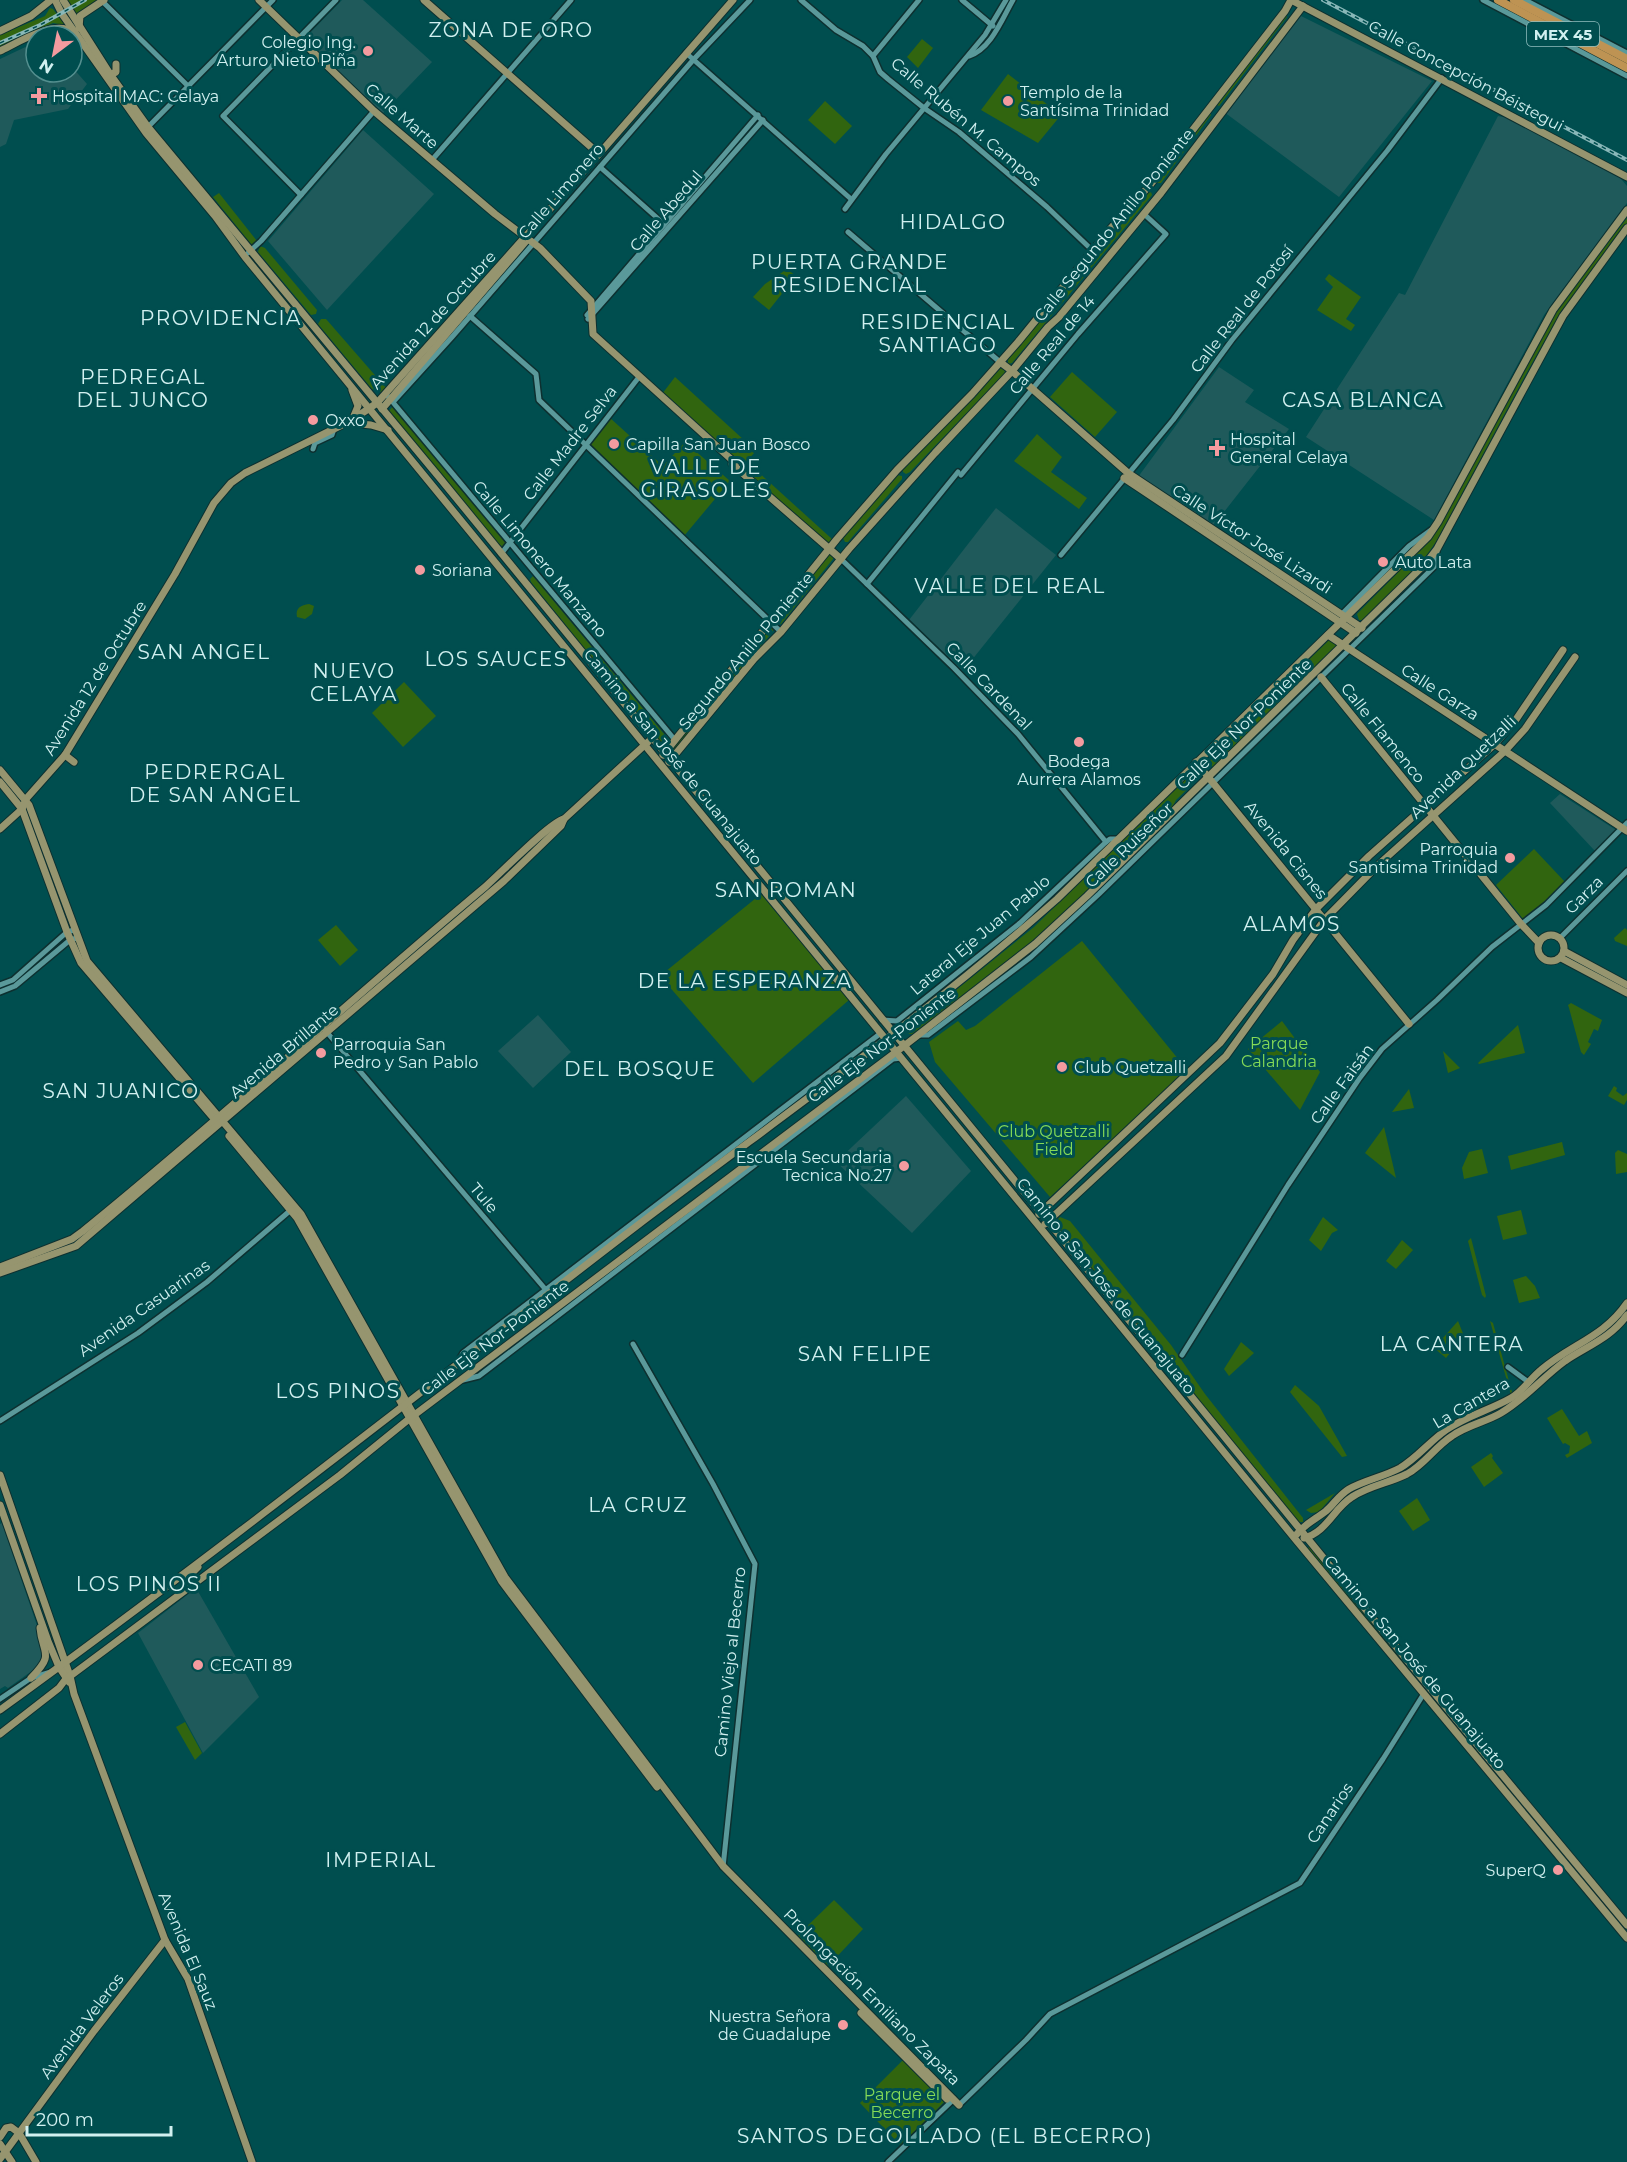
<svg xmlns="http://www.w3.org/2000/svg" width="1627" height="2162" viewBox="0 0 1627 2162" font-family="Montserrat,sans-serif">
  <rect width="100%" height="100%" fill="#004e4f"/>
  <g fill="#1f5a5b">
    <polygon points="342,0 363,0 432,62 383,113 304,39"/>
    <polygon points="1299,15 1432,81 1339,197 1224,112"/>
    <polygon points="36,42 36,72 72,72 72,67 87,84 68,109 14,120 6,144 0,147 0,59"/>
    <polygon points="1498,116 1509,118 1617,174 1627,186 1627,203 1544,315 1434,520 1306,437 1399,293 1405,295"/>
    <polygon points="363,130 434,194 327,310 268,241"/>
    <polygon points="1219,367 1254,390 1245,402 1289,429 1213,526 1138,477"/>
    <polygon points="996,508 1056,555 963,671 909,620"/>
    <polygon points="1560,794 1616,830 1595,851 1550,803"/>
    <polygon points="538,1015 571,1052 533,1088 498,1051"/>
    <polygon points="906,1096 971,1171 912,1233 836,1162"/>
    <polygon points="2,1523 44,1646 42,1660 36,1668 8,1688 5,1686 0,1689 0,1524"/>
    <polygon points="196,1588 259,1697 203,1753 138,1633"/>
  </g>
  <g fill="#31650f">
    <polygon points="66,0 99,0 75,15"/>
    <polygon points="50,8 53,9 65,25 53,23 0,47 0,35 45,16"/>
    <polygon points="1286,13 1287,17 1219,106 1215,104"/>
    <polygon points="922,39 933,48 918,68 907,57"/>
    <polygon points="1008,74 1061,115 1038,143 981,110"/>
    <polygon points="825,101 852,126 835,144 808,120"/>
    <polygon points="1211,112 1211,115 1161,183 1156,183 1155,181"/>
    <polygon points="1147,189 1150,189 1152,195 1012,363 1008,364 1008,359"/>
    <polygon points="219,193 257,241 256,246 251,244 213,197"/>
    <path d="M1627 218V224L1560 313 1526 374 1436 542C1416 571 1391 596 1366 620H1359L1357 614 1431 539 1559 307Z"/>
    <polygon points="260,246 265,248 317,310 316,314 311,315 258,252"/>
    <polygon points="787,269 796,276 769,310 753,297 765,284"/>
    <polygon points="1329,274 1361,297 1346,319 1355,325 1351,331 1317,310 1333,287 1325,279"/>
    <polygon points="321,319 326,319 387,389 384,393 372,389 318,324"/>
    <polygon points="1001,368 1005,371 1004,374 910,472 906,474 903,472 903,469"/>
    <polygon points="1072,372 1117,412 1095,437 1050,397"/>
    <polygon points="675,377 756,451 743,465 662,394"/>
    <polygon points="393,406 507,544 503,547 499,544 389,411"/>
    <polygon points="609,417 663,466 685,442 730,481 684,536 587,446"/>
    <polygon points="1037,434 1062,457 1051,472 1087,498 1079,509 1014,461"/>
    <polygon points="751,468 757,471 832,539 829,545 750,475 748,471"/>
    <polygon points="897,475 902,476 902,479 848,542 845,542 843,538"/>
    <polygon points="829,554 834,556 833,559 781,624 776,624 776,620"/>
    <polygon points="533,576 669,740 667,745 662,745 659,741 531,582 530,579"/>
    <path d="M309 604 314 606 312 614 305 619 297 617C295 608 301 605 309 604Z"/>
    <polygon points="770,625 774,629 772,632 679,750 671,756 668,752"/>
    <polygon points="1330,639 1339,646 1213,767 1207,764 1230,737"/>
    <polygon points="404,682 436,716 403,747 372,713"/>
    <path d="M1194 771 1199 776V778L1176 800 1172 808C1121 857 1071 912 1015 956 982 983 947 1008 912 1034H909L907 1031 909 1028 1034 927Z"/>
    <polygon points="1534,849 1565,882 1544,904 1523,919 1496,885"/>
    <polygon points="761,894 849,1000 753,1083 660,976"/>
    <polygon points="336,925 358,950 340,966 318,940"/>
    <polygon points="1625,928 1627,930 1627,946 1615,941 1614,938"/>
    <polygon points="1082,941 1188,1071 1050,1197 935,1062 929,1042 958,1021 966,1030 975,1026"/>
    <polygon points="1571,1003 1602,1020 1598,1031 1594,1029 1588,1042 1591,1044 1584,1055 1581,1052 1569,1008 1568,1005"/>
    <polygon points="1282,1021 1320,1072 1300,1110 1248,1049"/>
    <polygon points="1518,1025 1525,1053 1479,1064 1478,1063"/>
    <polygon points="1443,1051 1460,1068 1448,1073"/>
    <polygon points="1614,1086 1617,1088 1616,1091 1623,1096 1627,1093 1627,1100 1624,1105 1608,1096"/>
    <polygon points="1409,1089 1414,1108 1392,1112"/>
    <polygon points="1384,1127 1396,1178 1365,1153"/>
    <polygon points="1562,1142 1565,1155 1511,1170 1508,1156"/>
    <polygon points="1482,1149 1488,1173 1464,1179 1462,1168 1469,1152"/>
    <polygon points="1618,1150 1627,1154 1627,1172 1616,1174 1615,1153"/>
    <polygon points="1521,1210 1527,1234 1503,1240 1497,1216"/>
    <polygon points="1060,1217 1070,1221 1171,1345 1205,1394 1303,1518 1303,1522 1299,1522 1054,1223"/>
    <polygon points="1323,1217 1338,1230 1332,1233 1321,1251 1309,1240"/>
    <polygon points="1471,1238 1486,1296 1485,1298 1482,1295 1468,1241"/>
    <polygon points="1402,1240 1413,1250 1396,1269 1386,1261"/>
    <polygon points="1526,1276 1535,1286 1540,1298 1519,1303 1513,1280"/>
    <polygon points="1458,1321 1464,1336 1446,1358 1434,1348"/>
    <polygon points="1490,1321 1493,1323 1512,1392 1511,1395"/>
    <polygon points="1241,1342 1254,1353 1229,1376 1224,1369"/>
    <polygon points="1295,1385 1319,1406 1347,1456 1342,1457 1290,1392"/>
    <polygon points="1562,1409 1579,1436 1587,1431 1592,1443 1567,1458 1565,1455 1569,1453 1570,1446 1565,1443 1563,1444 1547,1418"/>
    <polygon points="1491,1453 1493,1456 1492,1458 1503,1473 1484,1487 1471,1467"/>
    <polygon points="1335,1493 1319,1512 1311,1513 1306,1510"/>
    <polygon points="1417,1498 1430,1520 1413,1531 1399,1511"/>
    <polygon points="1310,1546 1592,1887 1589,1889 1308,1548"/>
    <polygon points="185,1722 202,1753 195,1760 176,1727"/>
    <polygon points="834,1900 863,1929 828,1966 798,1935"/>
    <polygon points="903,2060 944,2102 901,2146 860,2103"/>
  </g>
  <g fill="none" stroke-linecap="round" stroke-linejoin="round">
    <g stroke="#0d3030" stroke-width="8">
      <g id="minor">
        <polyline points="801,0 836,30 863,46 873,56 880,72 888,79 924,108 959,132 1047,207 1093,251"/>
        <polyline points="962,0 993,26"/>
        <polyline points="1483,0 1627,76"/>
        <polyline points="1525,0 1627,53"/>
        <polyline points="102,1 189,87"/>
        <polyline points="686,53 851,199"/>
        <polyline points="873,56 919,0"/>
        <path d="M969 56C991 49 1002 19 1013 0"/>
        <polyline points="146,129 273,0"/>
        <polyline points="432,160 571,0"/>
        <polyline points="600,167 664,224"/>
        <polyline points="301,195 223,116 336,0"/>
        <polyline points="845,209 886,154 985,35 1006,0"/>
        <polyline points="848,232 1000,362"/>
        <polyline points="248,253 261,241 374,111"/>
        <polyline points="587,315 758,115"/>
        <polyline points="470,316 536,374 539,400 781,632"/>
        <polyline points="588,319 763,120"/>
        <polyline points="386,394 675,740"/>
        <polyline points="393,402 452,337 694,59 750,0"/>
        <polyline points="313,449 315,443 332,435 334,429"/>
        <polyline points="961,475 1078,334 1166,234 1144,214"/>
        <polyline points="501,554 639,377"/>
        <polyline points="1061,555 1173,420 1232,340 1387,151 1442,78"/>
        <polyline points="841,559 954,668 1018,734 1106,842"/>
        <polyline points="867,584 958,472"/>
        <polyline points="1342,614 1409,546 1431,530"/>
        <polyline points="1560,938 1627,871"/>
        <polyline points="0,985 13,980 67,932 74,930"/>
        <polyline points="0,992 15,986 70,940 77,938"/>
        <polyline points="882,1020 897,1021 1020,923 1106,842 1110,839 1119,839"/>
        <polyline points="325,1030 546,1290"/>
        <polyline points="919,1035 928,1035 1031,957 1099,894 1436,565 1437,550"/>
        <polyline points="633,1344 713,1484 755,1564 723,1867"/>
        <polyline points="1182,1355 1288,1185 1359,1079 1382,1049 1437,1000 1492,947 1546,905 1627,823"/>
        <polyline points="457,1363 463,1353 881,1033"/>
        <polyline points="1508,1367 1527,1381"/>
        <polyline points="463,1380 479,1376 893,1059 902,1058"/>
        <polyline points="0,1421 138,1333 207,1282 292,1209"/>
        <polyline points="0,1699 31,1678 51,1672"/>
        <polyline points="959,2105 1026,2040 1050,2014 1300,1883 1383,1759 1423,1695"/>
        <polyline points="888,2162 954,2099"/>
      </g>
    </g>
    <g stroke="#0d3030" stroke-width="9">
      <g id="major">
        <polyline points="55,0 62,14 146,133 215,216 245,257 1296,1540 1627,1938"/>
        <polyline points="63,0 110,74 148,127 439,477 1416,1671 1627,1925"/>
        <polyline points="259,0 374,111 495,214 540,248 591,301 593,334 732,460 735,465"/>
        <polyline points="424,0 599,154"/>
        <polyline points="79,28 80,16 104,0"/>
        <polyline points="0,31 31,16 51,0"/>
        <path d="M0 51C17 43 55 19 72 32"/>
        <polyline points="108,76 116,72 116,64"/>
        <polyline points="1000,362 1012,371 1128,473 1362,628"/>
        <polyline points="352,390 358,406 353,418"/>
        <polyline points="382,409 527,240"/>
        <polyline points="361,424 371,425 388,430"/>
        <polyline points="732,464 841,559"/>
        <polyline points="1124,478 1356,633"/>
        <polyline points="1328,635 1627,831"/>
        <polyline points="1321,677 1521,924 1539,943"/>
        <polyline points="65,755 74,762"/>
        <polyline points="663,755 837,539 897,470 972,394 1018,342 1111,228 1150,185 1285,11 1291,0 1627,177"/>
        <polyline points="669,762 754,659 781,632 849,549 935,453 1012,371 1048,327 1059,317 1161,193 1303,6"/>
        <polyline points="1196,762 1409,1024"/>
        <polyline points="0,770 29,805 87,961 301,1214 505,1577 723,1866 959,2105"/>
        <polyline points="0,782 22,809 67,932 81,963 216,1121"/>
        <polyline points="0,829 22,809 26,799 65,755 175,574 214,503 231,483 245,473 352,420 377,403 599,154 733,0"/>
        <circle cx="1551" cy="948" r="13"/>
        <polyline points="1564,951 1627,985"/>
        <polyline points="1561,958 1627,993"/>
        <polyline points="229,1136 297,1218 502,1582 657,1787"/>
        <polyline points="1039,1214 1220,1043 1273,974 1293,940 1316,909 1369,856 1495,744 1515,721 1563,650"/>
        <polyline points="1045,1224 1226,1056 1325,919 1378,865 1505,751 1525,729 1575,657"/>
        <path d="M0 1267 72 1239 83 1231C220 1120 350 1000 485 887 501 873 549 823 564 819"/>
        <polyline points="0,1273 76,1246 504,881 561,826 564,819 648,742"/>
        <polyline points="0,1475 70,1676 74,1694 165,1940 188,1979 252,2162"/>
        <polyline points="0,1505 48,1641 59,1667 69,1682"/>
        <path d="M1297 1534C1306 1523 1316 1519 1326 1511 1334 1504 1339 1495 1349 1489 1365 1480 1383 1477 1400 1468 1417 1458 1429 1442 1446 1430 1466 1416 1490 1410 1511 1398 1522 1392 1531 1378 1541 1370 1571 1344 1603 1338 1627 1303"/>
        <path d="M1304 1538C1327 1532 1333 1509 1352 1497 1368 1486 1389 1483 1407 1474 1424 1465 1435 1447 1452 1436 1467 1425 1486 1422 1501 1413 1525 1399 1543 1377 1565 1361 1587 1346 1611 1338 1627 1315"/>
        <polyline points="192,1584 188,1577 198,1567"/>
        <path d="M31 1678C56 1653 42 1654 40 1628"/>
        <path d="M0 1710C215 1554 423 1390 634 1228 776 1120 923 1018 1057 899L1428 537 1438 522 1553 310 1627 210"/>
        <polyline points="0,1734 59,1688 65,1680 340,1475 409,1419 904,1046 1035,944 1087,896 1427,562 1437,549 1563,316 1627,228"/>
        <polyline points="861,2013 947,2099"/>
        <polyline points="0,2137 6,2128 11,2127 19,2133 36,2162"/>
        <polyline points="0,2144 12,2162"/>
        <polyline points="0,2159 94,2031 165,1940"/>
      </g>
    </g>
    <g stroke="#0d3030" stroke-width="10">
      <g id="highway">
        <polyline points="1498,0 1627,68"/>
        <polyline points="1514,0 1627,59"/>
      </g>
    </g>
    <use href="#minor" stroke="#5a999a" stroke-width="5"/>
    <use href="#major" stroke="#96956f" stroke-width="7"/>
    <use href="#highway" stroke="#be9353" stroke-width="8"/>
    <g stroke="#88b7b8" stroke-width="4">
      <g id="rail">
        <polyline points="1323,0 1627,160"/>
        <polyline points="0,43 40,25 85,0"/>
      </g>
    </g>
    <use href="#rail" stroke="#004e4f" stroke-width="1.5" stroke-dasharray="4.5" stroke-linecap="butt"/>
  </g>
  <g fill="#f49b9f" stroke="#004e4f" stroke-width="2">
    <circle cx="368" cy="51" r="6"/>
    <path d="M36 87h6v6h6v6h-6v6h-6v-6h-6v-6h6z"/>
    <circle cx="1008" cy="101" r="6"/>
    <circle cx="313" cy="420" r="6"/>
    <circle cx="614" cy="444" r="6"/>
    <path d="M1214 439h6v6h6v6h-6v6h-6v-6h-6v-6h6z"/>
    <circle cx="1383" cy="562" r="6"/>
    <circle cx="420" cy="570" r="6"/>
    <circle cx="1079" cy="742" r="6"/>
    <circle cx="1510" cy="858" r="6"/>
    <circle cx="321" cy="1053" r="6"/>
    <circle cx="1062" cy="1067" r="6"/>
    <circle cx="904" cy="1166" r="6"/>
    <circle cx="198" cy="1665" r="6"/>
    <circle cx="1558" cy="1870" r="6"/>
    <circle cx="843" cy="2025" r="6"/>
  </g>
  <g text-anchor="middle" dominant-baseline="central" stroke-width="6" stroke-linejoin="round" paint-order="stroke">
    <rect fill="#004e4f" stroke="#92bfc0" stroke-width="1.5" x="1527" y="22" width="72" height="24" rx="4.5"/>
    <g font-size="15" font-weight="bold" fill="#d1f0f0">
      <text x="1563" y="34">MEX 45</text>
    </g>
    <g font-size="16" fill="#d1f0f0" stroke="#004e4f" text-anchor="start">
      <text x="356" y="42" text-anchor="end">Colegio Ing.<tspan x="356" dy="18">Arturo Nieto Piña</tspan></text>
      <text x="1020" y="92">Templo de la<tspan x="1020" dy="18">Santísima Trinidad</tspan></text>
      <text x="52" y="96">Hospital MAC: Celaya</text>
      <text x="325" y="420">Oxxo</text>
      <text x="1230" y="439">Hospital<tspan x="1230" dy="18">General Celaya</tspan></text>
      <text x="626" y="444">Capilla San Juan Bosco</text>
      <text x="1395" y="562">Auto Lata</text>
      <text x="432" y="570">Soriana</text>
      <text x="1079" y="761" text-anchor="middle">Bodega<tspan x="1079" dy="18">Aurrera Alamos</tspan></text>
      <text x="1498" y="849" text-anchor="end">Parroquia<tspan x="1498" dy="18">Santisima Trinidad</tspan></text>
      <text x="333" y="1044">Parroquia San<tspan x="333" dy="18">Pedro y San Pablo</tspan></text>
      <text x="1074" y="1067">Club Quetzalli</text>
      <text x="892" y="1157" text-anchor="end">Escuela Secundaria<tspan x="892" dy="18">Tecnica No.27</tspan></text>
      <text x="210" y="1665">CECATI 89</text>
      <text x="1546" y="1870" text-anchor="end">SuperQ</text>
      <text x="831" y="2016" text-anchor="end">Nuestra Señora<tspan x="831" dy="18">de Guadalupe</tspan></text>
    </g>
    <g font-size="16" fill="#d1f0f0" stroke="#004e4f">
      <text transform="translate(1466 76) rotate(28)">Calle Concepción Béistegui</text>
      <text transform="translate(402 116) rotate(41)">Calle Marte</text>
      <text transform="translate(966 122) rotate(40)">Calle Rubén M. Campos</text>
      <text transform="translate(561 191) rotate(-49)">Calle Limonero</text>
      <text transform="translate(666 211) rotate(-49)">Calle Abedul</text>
      <text transform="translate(1114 225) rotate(-51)">Calle Segundo Anillo Poniente</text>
      <text transform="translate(1242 309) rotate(-52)">Calle Real de Potosí</text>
      <text transform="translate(433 320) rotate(-48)">Avenida 12 de Octubre</text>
      <text transform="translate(1052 345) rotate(-50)">Calle Real de 14</text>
      <text transform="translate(570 443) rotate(-52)">Calle Madre Selva</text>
      <text transform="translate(1252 539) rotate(33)">Calle Víctor José Lizardi</text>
      <text transform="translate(540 559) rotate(50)">Calle Limonero Manzano</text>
      <text transform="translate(746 651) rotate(-50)">Segundo Anillo Poniente</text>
      <text transform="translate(95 678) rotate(-58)">Avenida 12 de Octubre</text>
      <text transform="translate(989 686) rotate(46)">Calle Cardenal</text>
      <text transform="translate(1440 692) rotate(33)">Calle Garza</text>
      <text transform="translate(1244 724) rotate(-44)">Calle Eje Nor-Poniente</text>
      <text transform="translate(1383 733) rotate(51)">Calle Flamenco</text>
      <text transform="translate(673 757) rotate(51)">Camino a San José de Guanajuato</text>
      <text transform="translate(1463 767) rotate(-44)">Avenida Quetzalli</text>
      <text transform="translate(1129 845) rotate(-44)">Calle Ruiseñor</text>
      <text transform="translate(1286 850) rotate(51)">Avenida Cisnes</text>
      <text transform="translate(1584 895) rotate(-45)">Garza</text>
      <text transform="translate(980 935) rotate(-40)">Lateral Eje Juan Pablo</text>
      <text transform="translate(882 1045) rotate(-37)">Calle Eje Nor-Poniente</text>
      <text transform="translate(284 1051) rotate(-40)">Avenida Brillante</text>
      <text transform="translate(1342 1084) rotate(-54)">Calle Faisán</text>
      <text transform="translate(484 1198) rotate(50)">Tule</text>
      <text transform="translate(1106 1286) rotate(51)">Camino a San José de Guanajuato</text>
      <text transform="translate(144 1308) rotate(-35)">Avenida Casuarinas</text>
      <text transform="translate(495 1338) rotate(-37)">Calle Eje Nor-Poniente</text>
      <text transform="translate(1471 1403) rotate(-30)">La Cantera</text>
      <text transform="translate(730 1662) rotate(-84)">Camino Viejo al Becerro</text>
      <text transform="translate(1415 1662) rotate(50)">Camino a San José de Guanajuato</text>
      <text transform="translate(1330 1813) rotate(-56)">Canarios</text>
      <text transform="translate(188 1951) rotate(67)">Avenida El Sauz</text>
      <text transform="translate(872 1997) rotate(45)">Prolongación Emiliano Zapata</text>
      <text transform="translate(82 2026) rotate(-53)">Avenida Veleros</text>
    </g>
    <g font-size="16" fill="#84da57" stroke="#004e4f">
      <text x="1279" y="1043">Parque<tspan x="1279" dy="18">Calandria</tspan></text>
      <text x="1054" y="1131">Club Quetzalli<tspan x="1054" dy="18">Field</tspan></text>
      <text x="902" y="2094">Parque el<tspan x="902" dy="18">Becerro</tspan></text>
    </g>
    <g font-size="20" letter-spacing="1.5" fill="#d1f0f0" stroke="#004e4f">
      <text x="511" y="30">ZONA DE ORO</text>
      <text x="953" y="222">HIDALGO</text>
      <text x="850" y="262">PUERTA GRANDE<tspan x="850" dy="23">RESIDENCIAL</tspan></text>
      <text x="221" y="318">PROVIDENCIA</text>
      <text x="938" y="322">RESIDENCIAL<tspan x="938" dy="23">SANTIAGO</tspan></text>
      <text x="143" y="377">PEDREGAL<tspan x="143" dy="23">DEL JUNCO</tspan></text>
      <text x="1363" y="400">CASA BLANCA</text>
      <text x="706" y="467">VALLE DE<tspan x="706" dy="23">GIRASOLES</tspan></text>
      <text x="1010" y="586">VALLE DEL REAL</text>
      <text x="204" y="652">SAN ANGEL</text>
      <text x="496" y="659">LOS SAUCES</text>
      <text x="354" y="671">NUEVO<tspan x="354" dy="23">CELAYA</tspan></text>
      <text x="215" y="772">PEDRERGAL<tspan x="215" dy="23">DE SAN ANGEL</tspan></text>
      <text x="786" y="890">SAN ROMAN</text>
      <text x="1292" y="924">ALAMOS</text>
      <text x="745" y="981">DE LA ESPERANZA</text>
      <text x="640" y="1069">DEL BOSQUE</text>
      <text x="121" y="1091">SAN JUANICO</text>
      <text x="1452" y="1344">LA CANTERA</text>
      <text x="865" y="1354">SAN FELIPE</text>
      <text x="338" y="1391">LOS PINOS</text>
      <text x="638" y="1505">LA CRUZ</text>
      <text x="149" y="1584">LOS PINOS II</text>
      <text x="381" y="1860">IMPERIAL</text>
      <text x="945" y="2136">SANTOS DEGOLLADO (EL BECERRO)</text>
    </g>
  </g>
  <g transform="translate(54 54) rotate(212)"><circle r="28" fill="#004e4f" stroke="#548f8f" stroke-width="1.5"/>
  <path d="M0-4.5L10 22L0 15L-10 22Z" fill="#f49b9f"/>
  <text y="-9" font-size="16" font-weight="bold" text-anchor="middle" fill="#d1f0f0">N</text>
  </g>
  <path d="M27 2126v9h144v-9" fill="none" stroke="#d1f0f0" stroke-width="3"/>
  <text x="36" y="2126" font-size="18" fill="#d1f0f0" stroke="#004e4f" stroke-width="4.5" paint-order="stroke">200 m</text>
</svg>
